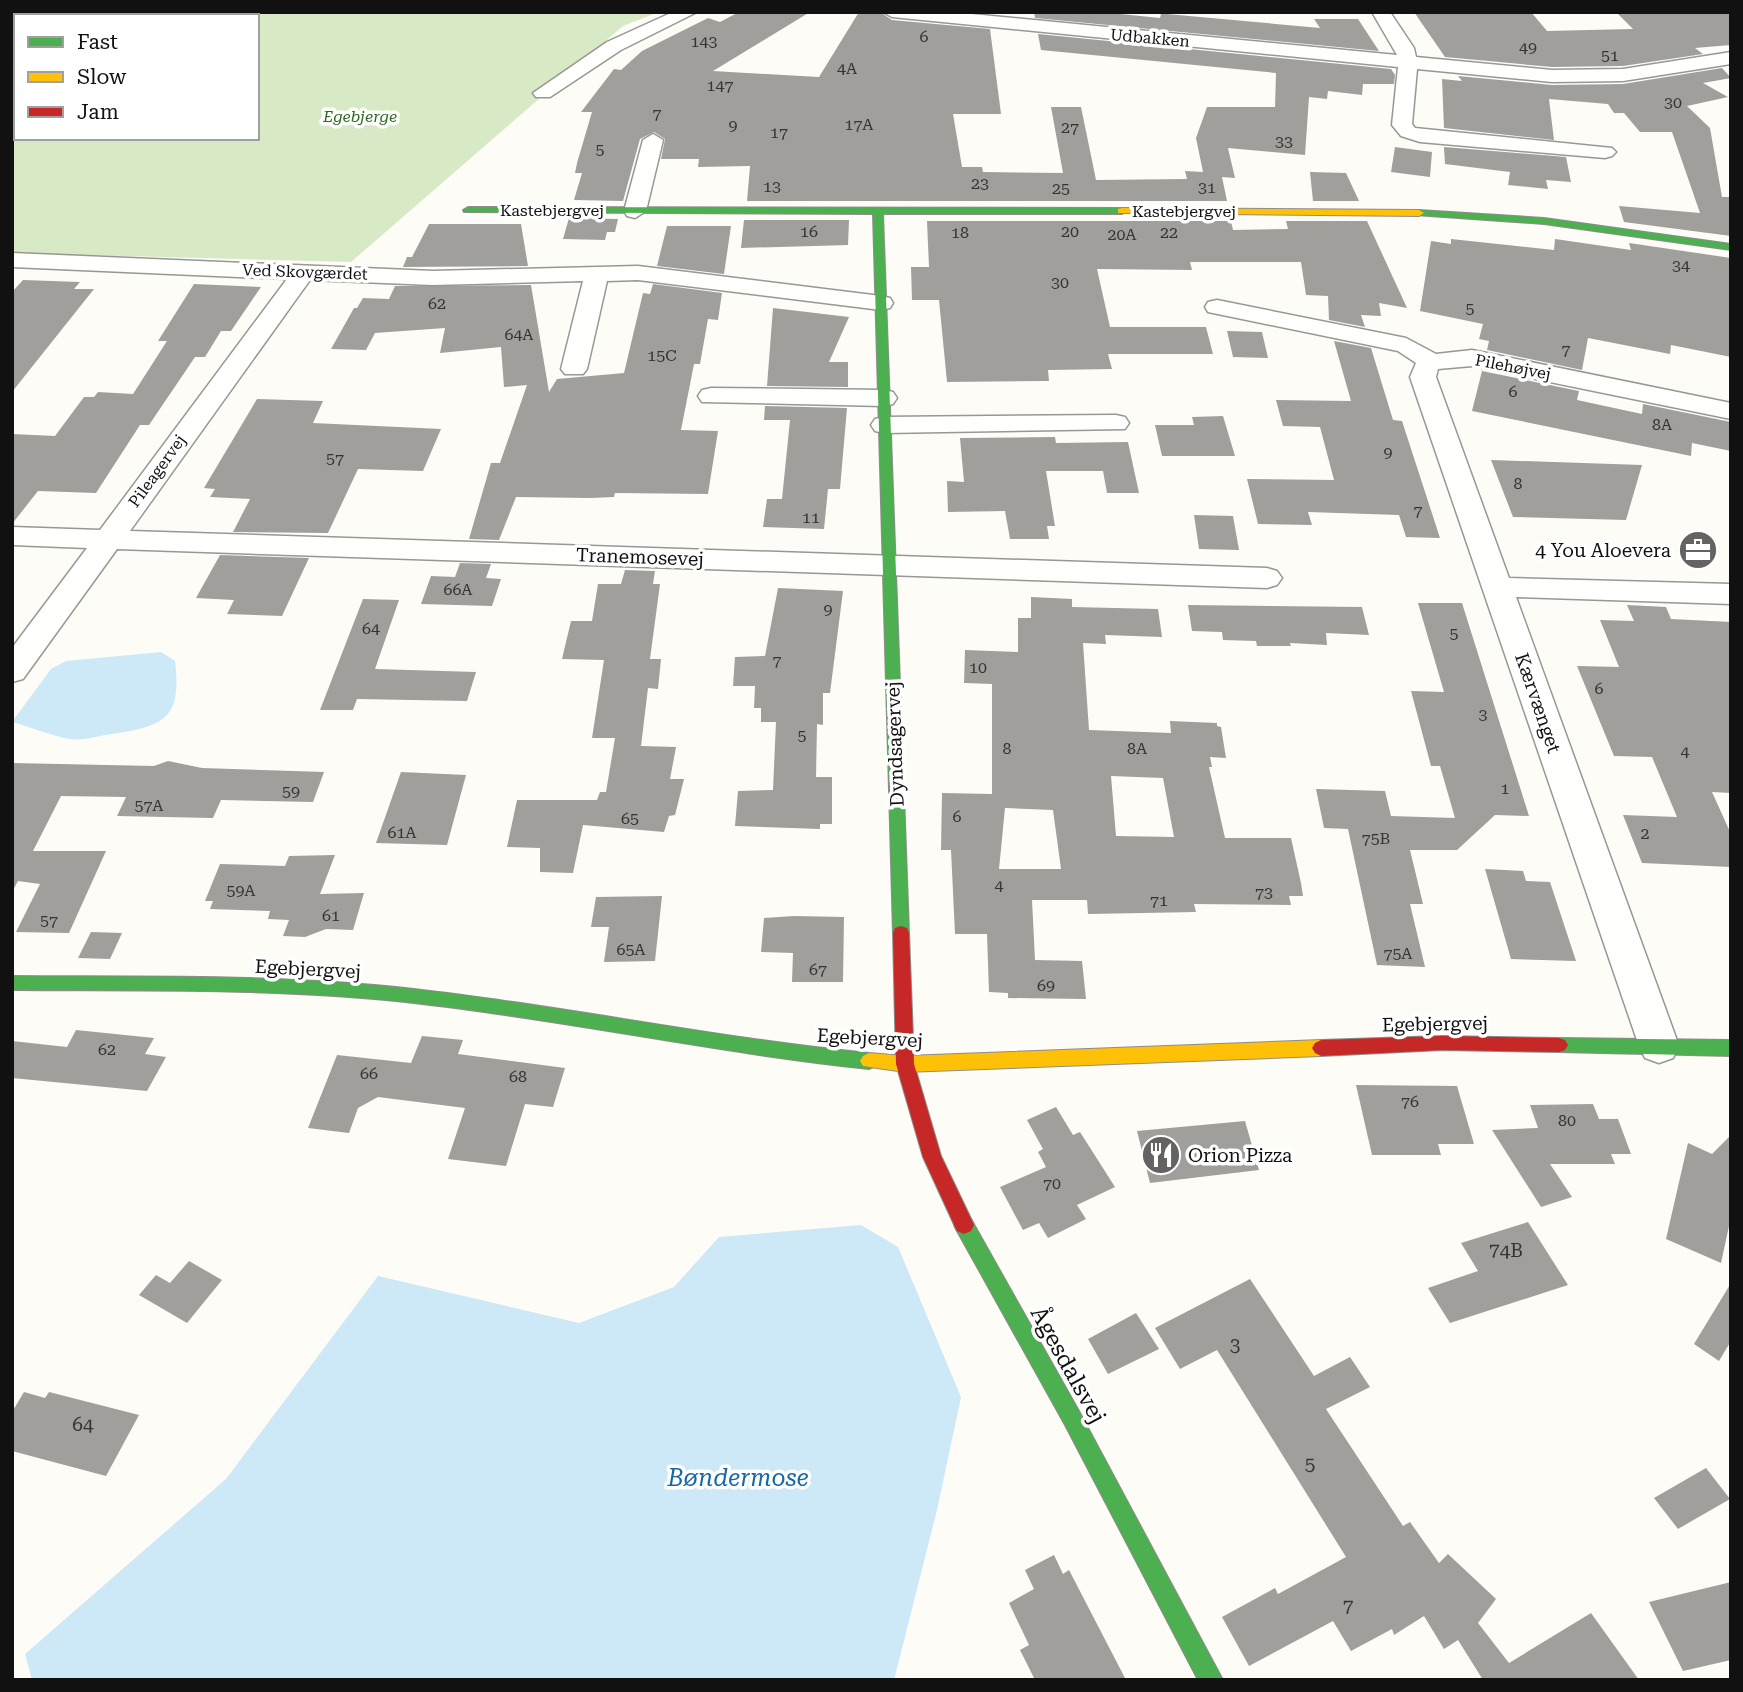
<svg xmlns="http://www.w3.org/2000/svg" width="1743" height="1692" viewBox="0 0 1743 1692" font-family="'Roboto Serif',serif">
  <rect width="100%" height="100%" fill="#fdfcf7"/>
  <path fill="#d8eac5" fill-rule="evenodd" d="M12 12H659L623 26 351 262 12 253ZM16 16H257V138H16Z"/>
  <g fill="#cde8f7">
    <path d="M161 652 175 661C182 718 165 726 112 734 97 736 83 741 69 739 53 736 30 727 12 722L51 669 66 661Z"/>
    <polygon points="861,1225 898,1247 961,1397 937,1510 894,1680 32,1680 25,1654 226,1479 378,1276 579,1323 674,1287 719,1237"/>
  </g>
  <g fill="#a19f9c" fill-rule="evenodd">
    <polygon points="739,12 810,12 713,71 819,77 859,12 880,12 892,20 990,29 1001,114 953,114 962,167 982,167 983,172 1063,173 1051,107 1081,107 1096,180 1187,179 1185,171 1203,172 1196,138 1207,107 1275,107 1276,73 1041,50 1038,34 1391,69 1395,75 1394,84 1363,84 1362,95 1328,91 1327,99 1309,97 1305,155 1228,148 1235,178 1222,177 1227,201 747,201 750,166 698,167 699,159 661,159 665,139 654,132 640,139 623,201 574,200 582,173 575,173 577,163 592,112 581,112 614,69 621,70 642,51 708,18 720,22"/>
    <polygon points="1034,12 1101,12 1160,18 1161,14 1167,14 1320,28 1314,19 1358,19 1379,51 1035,18"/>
    <polygon points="1414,12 1531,12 1547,31 1633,29 1616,12 1731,12 1731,45 1695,48 1703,54 1623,66 1552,67 1445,57"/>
    <polygon points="1722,68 1731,78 1703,83 1728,97 1687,106 1710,128 1722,197 1731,197 1731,236 1624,222 1619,206 1700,213 1672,132 1640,132 1624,113 1614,113 1608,104 1549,99 1554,140 1444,128 1442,79 1462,81 1458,76 1552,85 1623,84"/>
    <polygon points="1395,147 1432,152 1430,177 1391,172"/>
    <polygon points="1444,147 1566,157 1571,182 1546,180 1548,189 1508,185 1510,172 1445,164"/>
    <polygon points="1310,172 1346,173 1359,201 1313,201"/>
    <polygon points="569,218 618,219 615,232 607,232 605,240 563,239"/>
    <polygon points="744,220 849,220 848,245 741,248"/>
    <polygon points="927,221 1231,221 1233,230 1288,229 1286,221 1367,221 1407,308 1379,303 1381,316 1361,315 1365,327 1329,320 1328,296 1306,295 1301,262 1190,262 1192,270 1097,269 1110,327 1206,327 1213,354 1108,354 1112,369 1048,370 1049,381 947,382 939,300 912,300 911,267 929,267"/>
    <polygon points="429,224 521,224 528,266 403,267 407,257 412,257"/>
    <polygon points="667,226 731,226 724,274 657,266"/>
    <polygon points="1451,239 1554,250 1555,239 1631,250 1629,243 1731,258 1731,357 1671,345 1670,354 1588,338 1582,370 1487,350 1489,341 1479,339 1483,324 1420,311 1431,241 1451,244"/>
    <polygon points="23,280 80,282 74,289 94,289 12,392 12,292"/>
    <polygon points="194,284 261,287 231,331 221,331 205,357 195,357 149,425 140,425 96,493 38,491 12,524 12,434 55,436 84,397 94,397 98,392 133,394 167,341 158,341"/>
    <polygon points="653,284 722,293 718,320 708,319 700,364 694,364 681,430 718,431 708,494 615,493 614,497 590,498 516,497 499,540 469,539 491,463 500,463 527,385 504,387 501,347 440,353 445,328 375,333 366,350 331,349 354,308 357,308 363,298 389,299 395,286 531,285 549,392 557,379 624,373 643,293 650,294"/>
    <polygon points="773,308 849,317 829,362 848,362 848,387 767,386"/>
    <polygon points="1227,331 1262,332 1268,358 1233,357"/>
    <polygon points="1334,341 1371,348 1393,420 1402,421 1440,538 1406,537 1399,515 1308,512 1312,525 1258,524 1247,479 1334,480 1320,427 1283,426 1276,400 1351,401"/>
    <polygon points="1482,371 1579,391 1577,400 1642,414 1643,404 1731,422 1731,451 1692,443 1691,456 1472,411"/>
    <polygon points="257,399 323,401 313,423 441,429 423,471 358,469 328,533 233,532 250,499 210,497 215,489 204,488"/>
    <polygon points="765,406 847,408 840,489 828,489 824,529 763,527 767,499 782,499 790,420 764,420"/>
    <polygon points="1223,416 1235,456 1162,456 1155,425 1194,425 1192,417"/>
    <polygon points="1055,437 1056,443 1128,442 1139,493 1107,493 1103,471 1046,471 1055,526 1047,526 1049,539 1010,539 1005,511 948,512 947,481 964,482 960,438"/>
    <polygon points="1491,460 1642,465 1626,520 1513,517"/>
    <polygon points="1194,515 1233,516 1239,550 1199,549"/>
    <polygon points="220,555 309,558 282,616 227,614 234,600 196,598"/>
    <polygon points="460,563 491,564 486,578 501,579 492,606 421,604 431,576 455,577"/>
    <polygon points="625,570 655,571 653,584 660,584 650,659 661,659 658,689 648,688 641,746 676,747 670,779 684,779 675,815 669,816 664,832 583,825 573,873 540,872 540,848 507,847 517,800 597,800 600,792 606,792 615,738 592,738 604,660 562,659 571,621 592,621 598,584 621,584"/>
    <polygon points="778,588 843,591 830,693 823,693 823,725 817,724 816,777 832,777 832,824 820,824 820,829 735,826 738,791 773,790 776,722 761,722 761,708 754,708 755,686 733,686 735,657 765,656"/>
    <path d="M1031 597 1072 599V607L1158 609 1162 637 1105 635 1106 644 1083 643 1089 730 1171 733 1170 721 1217 723V726L1221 727 1226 758 1210 757 1212 767H1209L1225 838H1291L1301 883 1303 896H1289L1291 905 1194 904 1196 912 1088 914 1087 900H1032L1035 960 1082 961 1086 999 1008 998V993L989 992 987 934H955L951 850H941L942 793 992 794V684L964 683 965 650 1018 652V618H1031ZM1111 776 1163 778 1174 837 1116 836ZM1005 808 1053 810 1061 869H999Z"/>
    <polygon points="363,599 399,600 375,669 476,672 467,701 357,699 353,710 320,710"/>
    <polygon points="1418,603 1462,603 1529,816 1495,815 1457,850 1410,850 1423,904 1410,904 1425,967 1377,965 1348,829 1324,828 1316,789 1385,791 1391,816 1455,818 1440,766 1431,766 1411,691 1444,692"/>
    <polygon points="1188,605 1362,607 1369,635 1326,633 1327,645 1290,643 1291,646 1257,646 1256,641 1223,640 1222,632 1192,631"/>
    <polygon points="1627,605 1666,607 1671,619 1731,622 1731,793 1712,792 1731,834 1731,867 1642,863 1623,815 1677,817 1652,757 1614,756 1577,666 1619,667 1600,620 1634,621"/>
    <polygon points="168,761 202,768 324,772 313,802 221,800 213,818 117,816 126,797 61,796 33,851 106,851 69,933 16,932 40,884 18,881 12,892 12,763 154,766"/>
    <polygon points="401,772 466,775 447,845 376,843"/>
    <polygon points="335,855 320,894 364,893 353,930 326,929 305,937 283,936 289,920 268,919 270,911 210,909 213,901 205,901 220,864 285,866 289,856"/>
    <polygon points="1485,869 1523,871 1526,881 1550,882 1576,961 1511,959"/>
    <polygon points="662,896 655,961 604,962 609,927 591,927 596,897"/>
    <polygon points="794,916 844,917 843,982 792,982 793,953 761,952 764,918"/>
    <polygon points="91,932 122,933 110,959 78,958"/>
    <polygon points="76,1030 154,1038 145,1054 166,1057 147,1091 12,1078 12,1041 67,1047"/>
    <polygon points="422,1036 463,1040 458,1054 565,1068 553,1107 525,1104 506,1166 448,1159 465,1108 378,1097 358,1108 349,1133 308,1128 337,1055 411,1063"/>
    <polygon points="1356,1085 1457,1086 1474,1144 1438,1144 1441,1155 1372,1155"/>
    <polygon points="1593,1104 1599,1119 1618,1119 1631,1154 1611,1154 1615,1164 1550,1164 1572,1197 1541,1207 1492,1130 1538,1128 1530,1105"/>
    <polygon points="1056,1107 1073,1135 1080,1132 1115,1187 1077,1205 1086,1219 1048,1238 1039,1223 1023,1230 1000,1187 1046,1167 1038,1152 1043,1149 1027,1120"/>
    <polygon points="1245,1121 1259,1170 1150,1183 1137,1131"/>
    <polygon points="1731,1135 1731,1217 1721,1263 1666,1239 1688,1143 1712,1154"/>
    <polygon points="1528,1222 1568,1285 1450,1323 1428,1288 1478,1271 1461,1243"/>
    <polygon points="189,1261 222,1280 187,1323 139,1295 156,1275 170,1283"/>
    <polygon points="1250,1279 1314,1376 1350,1357 1370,1387 1326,1409 1403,1526 1410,1522 1439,1563 1448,1554 1496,1599 1478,1623 1509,1663 1591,1613 1639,1680 1483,1680 1458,1640 1444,1649 1424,1616 1394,1635 1392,1629 1351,1651 1333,1621 1249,1666 1222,1617 1275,1588 1278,1594 1346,1557 1217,1350 1180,1369 1155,1328"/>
    <polygon points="1731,1283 1731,1341 1719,1361 1694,1344"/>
    <polygon points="1136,1313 1159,1349 1108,1374 1088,1339"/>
    <polygon points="24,1392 45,1398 49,1392 139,1415 106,1476 12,1451 12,1412"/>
    <polygon points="1706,1468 1730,1499 1678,1529 1654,1498"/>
    <polygon points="1054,1555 1063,1574 1069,1570 1126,1680 1035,1680 1020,1650 1029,1645 1009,1603 1034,1589 1025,1570"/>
    <polygon points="1731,1582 1731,1660 1683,1671 1649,1602"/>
  </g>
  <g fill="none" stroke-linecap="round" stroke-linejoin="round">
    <g stroke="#979795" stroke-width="3">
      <g id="street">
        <polygon points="673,12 697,12 621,50 550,97 536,97 533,93 607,42"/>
        <polygon points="883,12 951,12 1397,55 1372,12 1390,12 1414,48 1416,57 1552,70 1623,69 1731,52 1731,64 1623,81 1552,82 1417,69 1412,124 1415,128 1612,148 1616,152 1612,156 1605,158 1420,142 1401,136 1392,125 1398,67 892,17"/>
        <polygon points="653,134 663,140 646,211 635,218 627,216 624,211 643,140"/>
        <polygon points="12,253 433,271 638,266 881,296 890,298 893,303 890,308 881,310 638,280 607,281 587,369 583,374 565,374 561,369 583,281 433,285 310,280 130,531 1267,568 1277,571 1282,578 1277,585 1267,588 117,549 23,679 12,682 12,648 87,548 12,545 12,527 100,530 287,279 12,267"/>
        <polygon points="1217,300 1406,338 1436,354 1472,350 1731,403 1731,419 1472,366 1438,369 1436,377 1509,578 1731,584 1731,604 1516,597 1679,1046 1673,1058 1659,1063 1645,1058 1639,1046 1410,377 1416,363 1398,351 1208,312 1205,307 1208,302"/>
        <polygon points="711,388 884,390 893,392 897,398 893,404 884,406 702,402 698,396 702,390"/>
        <polygon points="1116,415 1125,417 1129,423 1125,429 884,433 875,431 871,425 875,419 884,417"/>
      </g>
    </g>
    <g stroke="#8e8d8b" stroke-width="2">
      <g id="fast">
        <polygon points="468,207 1122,208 1127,211 1122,214 883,214 909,933 907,938 895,938 893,933 873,214 464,212 463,210"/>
        <polygon points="1419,210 1544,218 1731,244 1731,250 1544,224 1415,215 1415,211"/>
        <path d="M12 976C146 977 281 974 414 989 566 1006 716 1038 869 1053L875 1056 878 1061 875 1066 869 1069C716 1053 566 1020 414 1003 281 988 146 991 12 990Z"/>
        <polygon points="1559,1038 1731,1040 1731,1056 1559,1052 1553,1050 1550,1045 1553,1040"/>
        <polygon points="964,1216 971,1219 1079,1411 1223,1680 1198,1680 1065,1425 957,1231 954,1225 957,1219"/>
      </g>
    </g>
    <g stroke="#8e8d8b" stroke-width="2">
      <g id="slow">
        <polygon points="1122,208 1419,210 1424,213 1419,216 1118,213 1118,209"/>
        <polygon points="1321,1040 1327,1043 1330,1048 1327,1053 1321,1056 905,1072 863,1066 860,1061 863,1056 869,1053 905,1056"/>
      </g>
    </g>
    <g stroke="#8e8d8b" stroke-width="2">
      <g id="jam">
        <polygon points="901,926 907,928 909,933 914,1064 941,1156 974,1225 971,1231 964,1234 957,1231 923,1157 896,1064 893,933 895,928"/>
        <polygon points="1442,1036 1559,1038 1565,1040 1568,1045 1565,1050 1559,1052 1442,1050 1321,1056 1315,1053 1312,1048 1315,1043 1321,1040"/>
      </g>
    </g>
    <use href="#street" fill="#fffffe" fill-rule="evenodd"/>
    <use href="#fast" fill="#4caf50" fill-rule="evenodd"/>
    <use href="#slow" fill="#ffc107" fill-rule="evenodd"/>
    <use href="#jam" fill="#c62828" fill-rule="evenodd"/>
  </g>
  <defs>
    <g id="office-disc" transform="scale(2.0125)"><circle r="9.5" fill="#646362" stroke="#fff"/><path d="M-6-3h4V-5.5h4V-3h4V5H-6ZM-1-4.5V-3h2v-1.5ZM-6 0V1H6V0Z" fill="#fff"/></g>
    <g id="restaurant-disc" transform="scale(2.0125)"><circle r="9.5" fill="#646362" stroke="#fff"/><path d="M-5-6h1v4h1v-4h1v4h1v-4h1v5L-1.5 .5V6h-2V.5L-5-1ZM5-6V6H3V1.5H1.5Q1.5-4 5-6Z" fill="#fff"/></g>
  </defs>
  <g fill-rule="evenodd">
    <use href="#office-disc" x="1698" y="550"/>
    <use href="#restaurant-disc" x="1161" y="1155"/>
  </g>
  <g text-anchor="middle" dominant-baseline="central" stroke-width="7" stroke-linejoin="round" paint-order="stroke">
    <g font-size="16" fill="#353434">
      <text x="924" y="36">6</text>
      <text x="704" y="41">143</text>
      <text x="1528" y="47">49</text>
      <text x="1610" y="55">51</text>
      <text x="847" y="68">4A</text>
      <text x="720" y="85">147</text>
      <text x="1673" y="102">30</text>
      <text x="657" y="113">7</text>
      <text x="859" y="124">17A</text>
      <text x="733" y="125">9</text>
      <text x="1070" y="127">27</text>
      <text x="779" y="132">17</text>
      <text x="1284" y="141">33</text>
      <text x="600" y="149">5</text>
      <text x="980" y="183">23</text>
      <text x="772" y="186">13</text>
      <text x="1207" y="187">31</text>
      <text x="1061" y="188">25</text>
      <text x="809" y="231">16</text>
      <text x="1070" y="231">20</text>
      <text x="960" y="232">18</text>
      <text x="1169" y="232">22</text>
      <text x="1122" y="234">20A</text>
      <text x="1681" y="265">34</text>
      <text x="1060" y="282">30</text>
      <text x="437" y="303">62</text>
      <text x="1470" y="308">5</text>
      <text x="519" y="334">64A</text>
      <text x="1566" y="349">7</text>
      <text x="662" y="355">15C</text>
      <text x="1513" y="391">6</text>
      <text x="1662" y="424">8A</text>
      <text x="1388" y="452">9</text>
      <text x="335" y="458">57</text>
      <text x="1518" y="483">8</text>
      <text x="1418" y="510">7</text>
      <text x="811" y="517">11</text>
      <text x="458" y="589">66A</text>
      <text x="828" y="609">9</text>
      <text x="371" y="628">64</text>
      <text x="1454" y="633">5</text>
      <text x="777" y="660">7</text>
      <text x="978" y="667">10</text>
      <text x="1599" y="688">6</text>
      <text x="1483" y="714">3</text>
      <text x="802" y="735">5</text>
      <text x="1007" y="748">8</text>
      <text x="1137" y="748">8A</text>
      <text x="1685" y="751">4</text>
      <text x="1505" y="788">1</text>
      <text x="291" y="791">59</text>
      <text x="149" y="805">57A</text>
      <text x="957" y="816">6</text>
      <text x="630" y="818">65</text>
      <text x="402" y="832">61A</text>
      <text x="1645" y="833">2</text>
      <text x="1376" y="838">75B</text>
      <text x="999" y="885">4</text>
      <text x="241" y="890">59A</text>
      <text x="1264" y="892">73</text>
      <text x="1159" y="900">71</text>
      <text x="331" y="915">61</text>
      <text x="49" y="920">57</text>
      <text x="631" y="949">65A</text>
      <text x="1398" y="953">75A</text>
      <text x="818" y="969">67</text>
      <text x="1046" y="985">69</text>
      <text x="107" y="1049">62</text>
      <text x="369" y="1073">66</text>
      <text x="518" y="1076">68</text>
      <text x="1410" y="1101">76</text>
      <text x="1567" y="1120">80</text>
      <text x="1052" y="1183">70</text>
    </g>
    <g font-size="16" fill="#111" stroke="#fff">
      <text transform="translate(1150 38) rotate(5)">Udbakken</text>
      <text x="552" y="210">Kastebjergvej</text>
      <text x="1184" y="211">Kastebjergvej</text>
      <text transform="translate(305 272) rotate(2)">Ved Skovgærdet</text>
      <text transform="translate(1513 367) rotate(11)">Pilehøjvej</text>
      <text transform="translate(157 471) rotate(-54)">Pileagervej</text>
    </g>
    <g font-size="16" font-style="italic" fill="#2f6b1f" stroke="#fff">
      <text x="360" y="116">Egebjerge</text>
    </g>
    <g font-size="19" fill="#111" stroke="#fff" text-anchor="end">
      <text x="1671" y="550">4 You Aloevera</text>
      <text x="1188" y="1155" text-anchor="start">Orion Pizza</text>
    </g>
    <g font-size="19" fill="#111" stroke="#fff">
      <text transform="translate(640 557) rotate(2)">Tranemosevej</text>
      <text transform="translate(1538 703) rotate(71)">Kærvænget</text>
      <text transform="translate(895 744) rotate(-92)">Dyndsagervej</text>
      <text transform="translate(308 969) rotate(3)">Egebjergvej</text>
      <text transform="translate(1435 1024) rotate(-1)">Egebjergvej</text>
      <text transform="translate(870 1038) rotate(3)">Egebjergvej</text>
    </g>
    <g font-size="19" fill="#353434">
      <text x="1506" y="1250">74B</text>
      <text x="1235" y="1344">3</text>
      <text x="83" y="1424">64</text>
      <text x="1310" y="1463">5</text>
      <text x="1348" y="1606">7</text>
    </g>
    <g font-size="23" fill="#111" stroke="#fff">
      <text transform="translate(1068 1365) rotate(61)">Ågesdalsvej</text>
    </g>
    <g font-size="24" font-style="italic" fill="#1768a6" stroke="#fff">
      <text x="738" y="1478">Bøndermose</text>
    </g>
  </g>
  <rect width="1743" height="1692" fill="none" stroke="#111111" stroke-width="28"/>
  <rect x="14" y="14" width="245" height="126" fill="#ffffff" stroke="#a0a0a0" stroke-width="2"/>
  <rect x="28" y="37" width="35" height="10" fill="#4caf50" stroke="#a0a0a0" stroke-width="2"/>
  <text x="77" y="49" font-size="21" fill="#111111">Fast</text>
  <rect x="28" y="72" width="35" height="10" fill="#ffc107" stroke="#a0a0a0" stroke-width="2"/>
  <text x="77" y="84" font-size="21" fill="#111111">Slow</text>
  <rect x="28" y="107" width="35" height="10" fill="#c62828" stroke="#a0a0a0" stroke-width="2"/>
  <text x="77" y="119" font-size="21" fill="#111111">Jam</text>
</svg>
